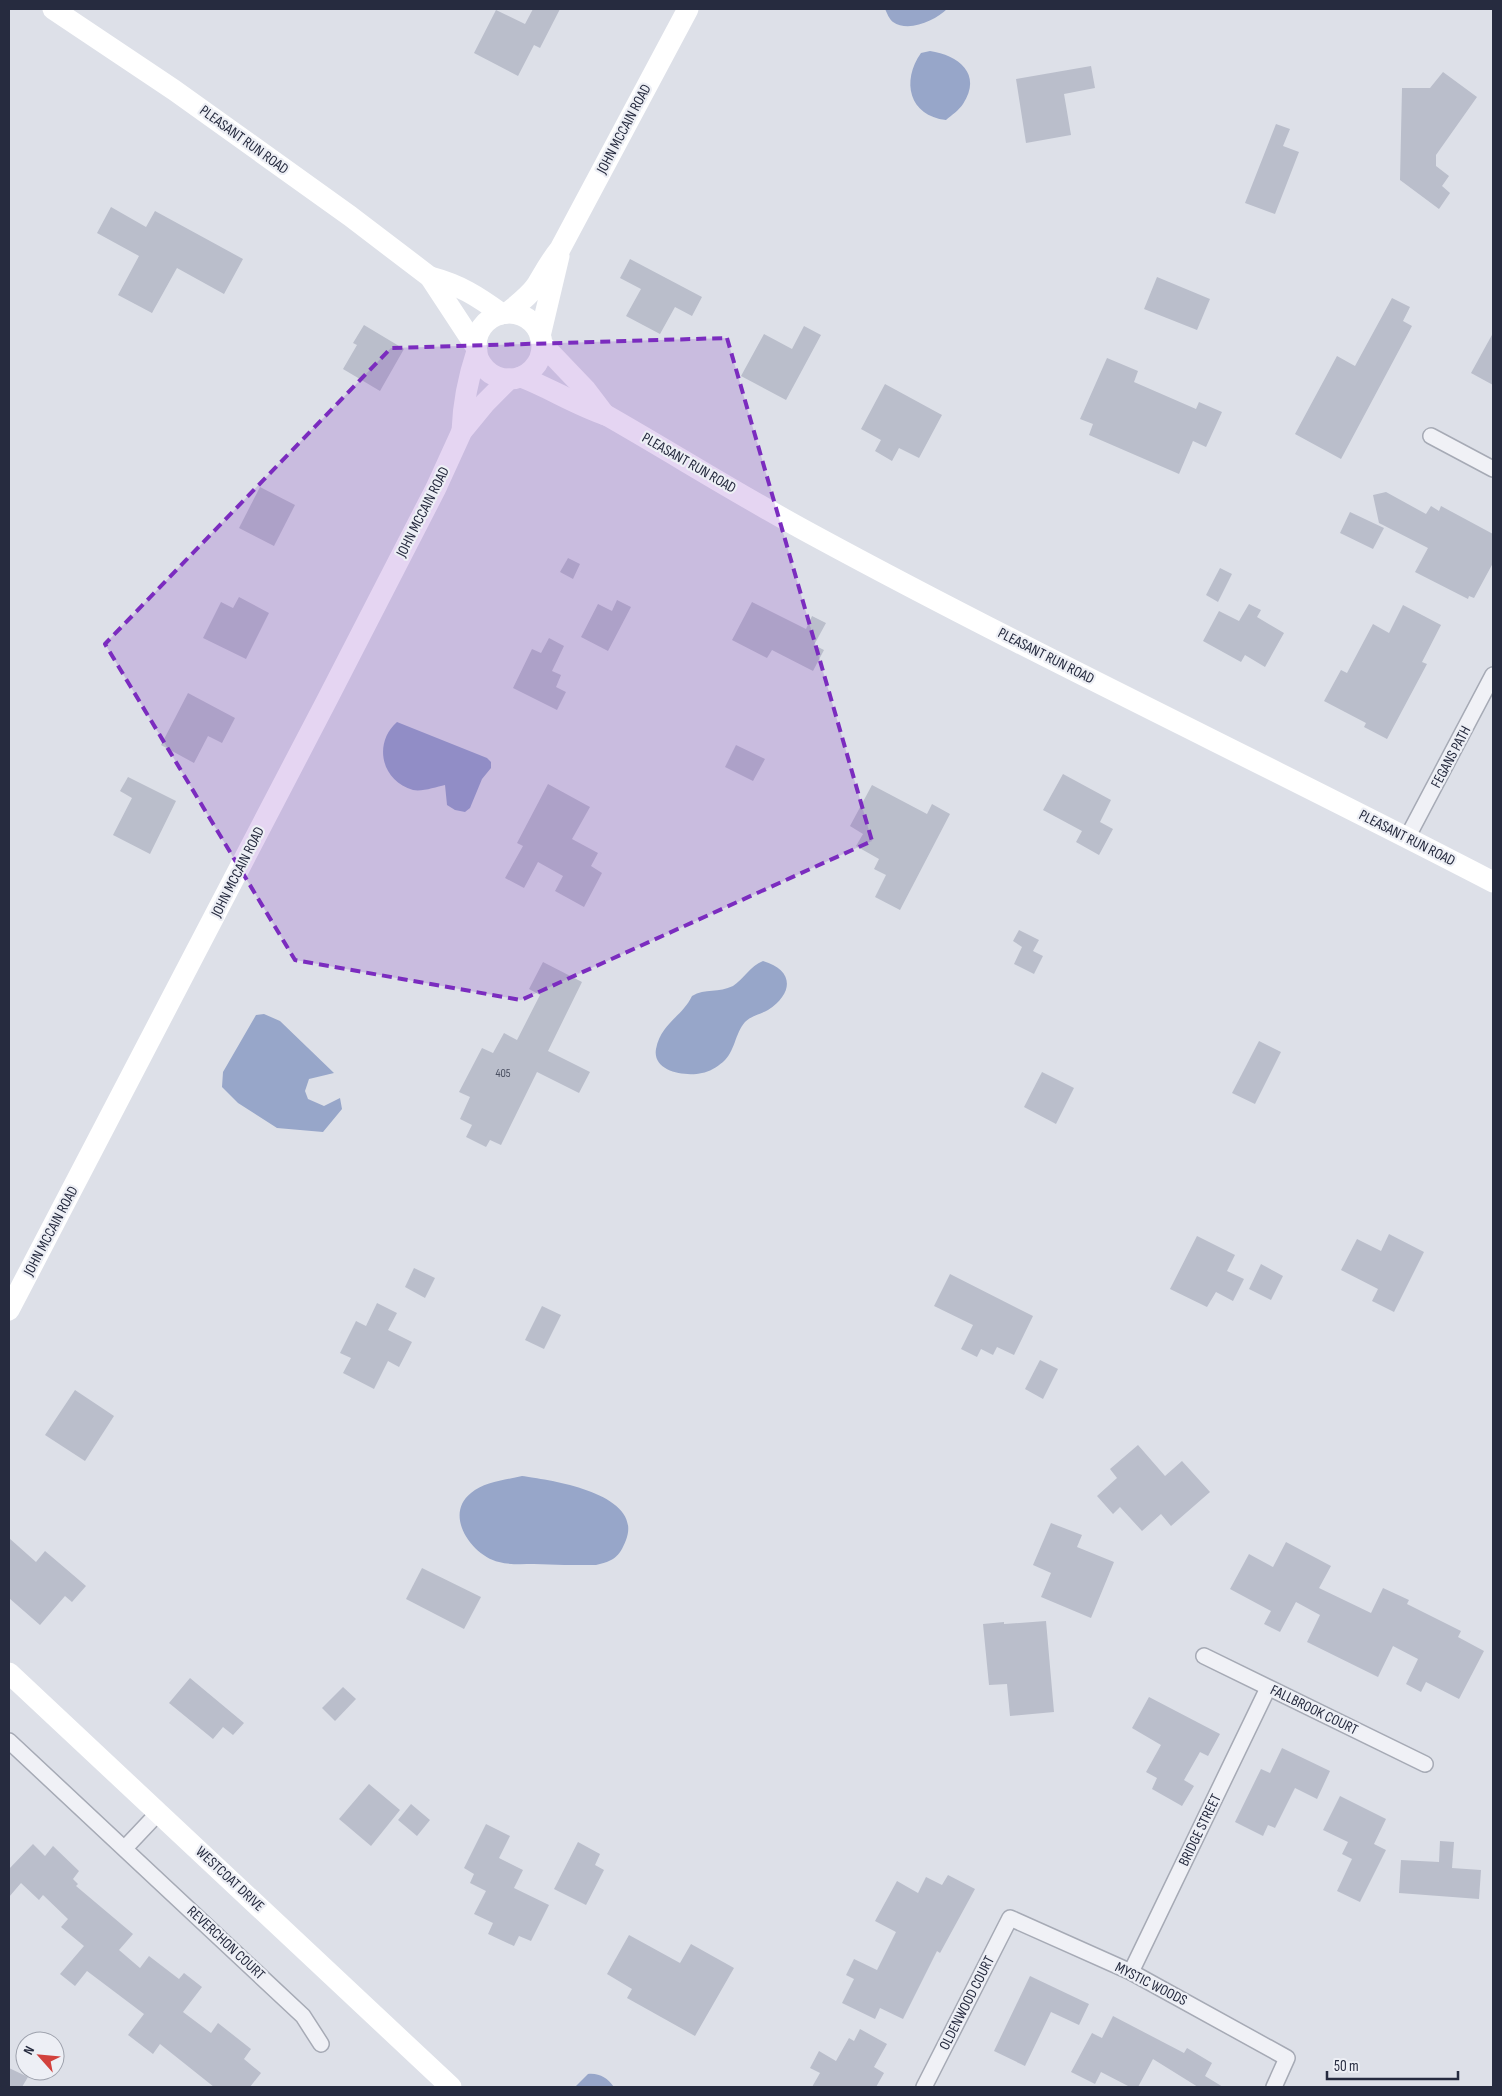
<svg xmlns="http://www.w3.org/2000/svg" width="1502" height="2096" viewBox="0 0 1502 2096" font-family="'Sofia Sans Condensed',sans-serif">
  <rect width="100%" height="100%" fill="#dde0e8"/>
  <g fill="#97a6c9">
    <path d="M885 9H947C936 20 909 33 893 22 889 19 887 13 885 9Z"/>
    <path d="M930 51C958 55 983 74 963 104 959 110 952 115 946 120 909 116 901 81 921 53Z"/>
    <path d="M397 722 487 758 491 762V768L482 779 470 808 465 812 455 810 447 805 445 785C436 787 422 792 413 790 381 781 373 743 397 722Z"/>
    <path d="M763 961C794 970 794 993 768 1010 761 1014 751 1016 745 1022 735 1033 735 1052 723 1062 717 1067 709 1072 702 1073 686 1077 652 1072 656 1049 661 1023 682 1017 692 996 705 988 719 993 733 986 744 979 750 966 763 961Z"/>
    <polygon points="264,1014 280,1021 334,1073 309,1079 305,1091 308,1099 324,1106 340,1098 342,1109 323,1132 277,1128 238,1103 222,1087 223,1072 256,1015"/>
    <path d="M522 1476C550 1480 644 1493 626 1540 619 1558 613 1561 596 1565 575 1565 554 1565 534 1564 523 1564 510 1565 499 1562 472 1556 443 1515 471 1493 484 1482 506 1480 522 1476Z"/>
    <path d="M588 2074C600 2073 607 2078 614 2087H575Z"/>
  </g>
  <g fill="#babecb">
    <polygon points="533,9 560,9 540,48 534,45 518,76 474,53 496,10 525,24"/>
    <polygon points="1091,66 1095,88 1064,94 1071,135 1026,143 1016,79"/>
    <polygon points="1443,72 1477,97 1436,155 1436,166 1449,176 1442,186 1450,193 1439,209 1400,180 1402,88 1430,88"/>
    <polygon points="1276,124 1290,129 1283,146 1299,152 1275,214 1245,203"/>
    <polygon points="111,207 146,227 155,211 243,259 224,294 177,268 152,313 118,295 139,256 97,233"/>
    <polygon points="630,259 702,297 692,316 675,307 660,334 626,316 641,289 620,278"/>
    <polygon points="1157,277 1210,299 1197,330 1144,309"/>
    <polygon points="1392,298 1410,307 1403,321 1412,326 1341,459 1295,434 1337,356 1355,366"/>
    <polygon points="364,325 404,349 380,391 343,369 357,345 353,343"/>
    <polygon points="804,326 821,335 786,400 741,376 764,334 792,349"/>
    <polygon points="1493,333 1493,385 1471,373"/>
    <polygon points="1107,358 1138,371 1134,382 1196,409 1199,402 1222,412 1206,447 1193,441 1179,474 1089,435 1093,424 1080,419"/>
    <polygon points="885,384 942,415 919,458 899,448 892,461 875,451 881,440 861,429"/>
    <polygon points="260,487 295,505 274,546 239,528"/>
    <polygon points="1386,492 1426,514 1431,506 1439,511 1441,506 1493,534 1493,563 1474,598 1469,596 1468,599 1415,572 1428,548 1379,523 1373,495"/>
    <polygon points="1350,512 1384,528 1373,549 1340,533"/>
    <polygon points="568,558 580,564 573,579 560,572"/>
    <polygon points="1220,568 1232,574 1218,602 1206,595"/>
    <polygon points="239,597 269,613 246,659 203,638 221,602 233,608"/>
    <polygon points="617,600 631,607 608,651 581,637 598,604 612,611"/>
    <polygon points="752,602 806,629 812,616 826,623 814,645 824,650 813,671 772,650 767,658 732,640"/>
    <polygon points="1249,604 1261,610 1257,617 1284,633 1265,667 1245,655 1241,662 1203,641 1219,611 1239,621"/>
    <polygon points="1403,605 1441,625 1422,662 1427,664 1387,739 1364,727 1366,723 1324,701 1341,670 1347,673 1373,624 1389,633"/>
    <polygon points="549,638 564,646 552,671 561,675 556,687 566,692 557,710 513,688 532,649 541,653"/>
    <polygon points="188,693 235,718 222,743 208,736 194,763 161,745"/>
    <polygon points="736,745 765,759 753,781 725,767"/>
    <polygon points="1063,774 1111,800 1100,822 1113,829 1099,855 1076,842 1082,831 1043,810"/>
    <polygon points="128,777 176,801 150,854 113,835 132,798 120,791"/>
    <polygon points="548,784 590,807 572,839 598,853 591,866 602,873 584,907 555,891 563,876 538,862 524,888 505,878 523,846 517,843"/>
    <polygon points="872,785 927,814 932,804 950,814 900,910 875,897 886,875 874,869 879,859 856,846 863,834 850,826"/>
    <polygon points="1019,930 1039,940 1033,951 1043,956 1034,974 1014,964 1022,947 1013,941"/>
    <polygon points="543,962 582,982 548,1051 590,1072 579,1093 537,1072 501,1145 490,1140 486,1147 466,1137 472,1125 460,1119 470,1097 459,1092 482,1048 493,1053 504,1033 517,1040 540,995 529,989"/>
    <polygon points="1259,1041 1281,1052 1255,1104 1232,1093"/>
    <polygon points="1042,1072 1074,1088 1056,1124 1024,1107"/>
    <polygon points="1389,1234 1424,1252 1394,1312 1372,1301 1378,1289 1341,1270 1357,1239 1381,1251"/>
    <polygon points="1197,1236 1235,1255 1227,1271 1244,1279 1233,1301 1216,1292 1207,1307 1170,1289"/>
    <polygon points="1261,1264 1283,1276 1271,1300 1249,1289"/>
    <polygon points="414,1268 435,1278 425,1298 405,1287"/>
    <polygon points="950,1274 1033,1316 1014,1355 997,1347 993,1355 981,1349 977,1357 961,1349 973,1325 934,1306"/>
    <polygon points="377,1303 397,1313 388,1330 412,1342 399,1367 388,1361 374,1389 343,1373 351,1358 340,1353 356,1321 366,1326"/>
    <polygon points="542,1306 561,1315 544,1349 525,1340"/>
    <polygon points="1040,1360 1058,1369 1043,1399 1025,1389"/>
    <polygon points="75,1390 114,1416 85,1461 45,1435"/>
    <polygon points="1138,1445 1165,1476 1182,1461 1210,1492 1171,1526 1161,1514 1142,1531 1120,1507 1113,1514 1097,1496 1117,1478 1110,1469"/>
    <polygon points="1051,1523 1082,1535 1077,1547 1114,1562 1091,1618 1041,1597 1051,1573 1033,1565"/>
    <polygon points="9,1538 36,1562 45,1551 86,1586 72,1602 65,1596 40,1625 9,1598"/>
    <polygon points="1286,1542 1331,1566 1319,1588 1371,1613 1383,1588 1409,1600 1407,1604 1461,1631 1458,1637 1484,1651 1459,1699 1426,1682 1421,1692 1406,1684 1418,1659 1393,1646 1378,1677 1307,1642 1320,1615 1296,1602 1280,1632 1264,1624 1271,1611 1230,1589 1249,1554 1273,1567"/>
    <polygon points="422,1568 481,1597 464,1629 406,1599"/>
    <polygon points="1046,1621 1054,1712 1010,1716 1007,1684 989,1685 983,1624 1004,1622 1004,1624"/>
    <polygon points="190,1678 244,1723 233,1735 223,1727 213,1739 169,1703"/>
    <polygon points="343,1687 356,1699 335,1721 322,1708"/>
    <polygon points="1149,1697 1220,1734 1208,1756 1200,1752 1184,1780 1194,1786 1182,1806 1152,1789 1157,1778 1146,1772 1161,1745 1132,1728"/>
    <polygon points="1282,1748 1330,1771 1317,1799 1295,1788 1275,1828 1268,1825 1263,1836 1235,1822 1261,1769 1270,1773"/>
    <polygon points="369,1784 400,1810 371,1846 339,1819"/>
    <polygon points="1340,1796 1386,1819 1374,1844 1386,1850 1360,1902 1337,1891 1352,1859 1342,1854 1348,1842 1323,1830"/>
    <polygon points="411,1804 430,1820 417,1836 398,1820"/>
    <polygon points="486,1824 510,1836 499,1858 523,1870 514,1888 549,1905 531,1941 519,1936 514,1946 488,1934 493,1923 474,1914 486,1891 470,1883 474,1874 464,1868"/>
    <polygon points="1440,1841 1454,1842 1452,1868 1481,1870 1479,1899 1399,1893 1401,1860 1439,1862"/>
    <polygon points="578,1842 600,1854 595,1865 604,1870 586,1905 554,1889"/>
    <polygon points="33,1844 45,1856 53,1846 79,1871 73,1879 78,1884 76,1886 133,1934 119,1950 140,1968 149,1956 179,1979 184,1973 202,1987 183,2012 211,2033 218,2023 251,2049 244,2059 261,2073 250,2087 214,2087 160,2044 153,2054 128,2035 144,2014 87,1971 75,1986 60,1974 84,1946 61,1927 68,1919 43,1895 39,1900 21,1883 9,1897 9,1869"/>
    <polygon points="948,1875 975,1889 940,1953 937,1951 903,2019 880,2008 875,2019 842,2003 854,1979 846,1975 854,1959 877,1970 896,1932 875,1921 897,1881 918,1893 926,1877 942,1885"/>
    <polygon points="629,1935 680,1963 691,1944 734,1968 695,2036 627,1998 632,1989 607,1974"/>
    <polygon points="1030,1976 1089,2004 1079,2025 1051,2012 1025,2066 994,2051"/>
    <polygon points="1113,2016 1184,2053 1187,2048 1212,2063 1205,2076 1223,2087 1198,2087 1153,2059 1138,2087 1130,2087 1101,2072 1095,2084 1071,2072 1092,2033 1102,2038"/>
    <polygon points="860,2029 887,2044 874,2067 884,2073 876,2087 812,2087 820,2073 810,2068 819,2051 836,2061 849,2038 854,2041"/>
    <polygon points="9,2068 28,2077 22,2087 9,2087"/>
  </g>
  <g fill="none" stroke-linecap="round" stroke-linejoin="round">
    <g stroke="#a6aab5" stroke-width="18">
      <g id="minor">
        <polyline points="1431,436 1493,469"/>
        <polyline points="1407,838 1493,675"/>
        <polyline points="1204,1656 1425,1764"/>
        <polyline points="9,1741 303,2016 321,2044"/>
        <polyline points="125,1848 159,1812"/>
        <polyline points="1131,1972 1268,1688"/>
        <polyline points="924,2087 1010,1918 1131,1972 1287,2058 1274,2087"/>
      </g>
    </g>
    <use href="#minor" stroke="#f0f1f6" stroke-width="15"/>
    <g stroke="#fff" stroke-width="21">
      <polyline points="53,9 174,90 350,216 430,277 476,347"/>
      <path d="M430 277C460 285 477 296 502 314"/>
      <path d="M507 313C517 305 528 297 536 286 544 273 550 261 560 249L688 9"/>
      <circle cx="509" cy="346" r="33"/>
      <polyline points="540,336 559,256"/>
      <polyline points="543,345 586,390 605,415"/>
      <path d="M521 377C550 388 576 405 606 415 676 455 744 498 815 536 1038 657 1268 765 1493 882"/>
      <path d="M462 431C463 403 468 378 477 351"/>
      <polyline points="9,1310 327,700 436,488 462,431 485,403 509,379"/>
      <polyline points="9,1673 451,2087"/>
    </g>
  </g>
  <path fill="#7b2cbf" fill-opacity="0.2" stroke="#7b2cbf" stroke-width="4" stroke-dasharray="10 6" stroke-linejoin="round" d="M727 338 872 841 521 1000 295 960 105 644 391 348Z"/>
  <g text-anchor="middle" dominant-baseline="central" stroke-width="4.5" stroke-linejoin="round" paint-order="stroke">
    <g font-size="12" fill="#4b5062">
      <text x="503" y="1073">405</text>
    </g>
    <g font-size="15" fill="#262b3f" stroke="#edeff5">
      <text transform="translate(624 129) rotate(-62)">JOHN MCCAIN ROAD</text>
      <text transform="translate(244 140) rotate(36)">PLEASANT RUN ROAD</text>
      <text transform="translate(689 463) rotate(30)">PLEASANT RUN ROAD</text>
      <text transform="translate(423 512) rotate(-63)">JOHN MCCAIN ROAD</text>
      <text transform="translate(1046 656) rotate(27)">PLEASANT RUN ROAD</text>
      <text transform="translate(1451 757) rotate(-62)">FEGANS PATH</text>
      <text transform="translate(1407 838) rotate(27)">PLEASANT RUN ROAD</text>
      <text transform="translate(238 872) rotate(-63)">JOHN MCCAIN ROAD</text>
      <text transform="translate(51 1231) rotate(-62)">JOHN MCCAIN ROAD</text>
      <text transform="translate(1314 1710) rotate(26)">FALLBROOK COURT</text>
      <text transform="translate(1200 1830) rotate(-64)">BRIDGE STREET</text>
      <text transform="translate(230 1879) rotate(43)">WESTCOAT DRIVE</text>
      <text transform="translate(226 1943) rotate(43)">REVERCHON COURT</text>
      <text transform="translate(1151 1984) rotate(27)">MYSTIC WOODS</text>
      <text transform="translate(967 2003) rotate(-63)">OLDENWOOD COURT</text>
    </g>
  </g>
  <rect width="1502" height="2096" fill="none" stroke="#262b3f" stroke-width="20"/>
  <g transform="translate(40 2056) rotate(297)"><circle r="24" fill="#edeff5" stroke="#9da1ac"/>
  <path d="M0-4L9 19L0 12L-9 19Z" fill="#d2413d"/>
  <text y="-8" font-size="14" font-weight="bold" text-anchor="middle" fill="#262b3f">N</text>
  </g>
  <path d="M1327 2071v8h131v-8" fill="none" stroke="#262b3f" stroke-width="2.5"/>
  <text x="1334" y="2071" font-size="15" fill="#262b3f" stroke="#edeff5" stroke-width="4" paint-order="stroke">50 m</text>
</svg>
